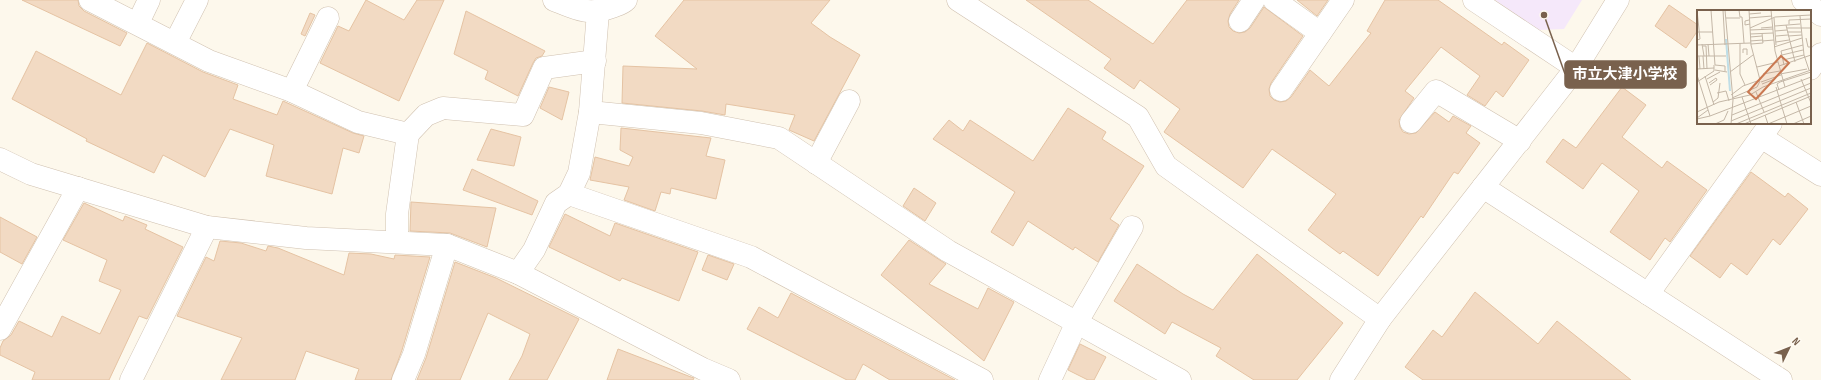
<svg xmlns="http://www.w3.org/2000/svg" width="1821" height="380" viewBox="0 0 1821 380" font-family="'Sofia Sans Condensed','Noto Sans JP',sans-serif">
  <rect width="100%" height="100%" fill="#fdf8ec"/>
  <polygon fill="#f5e8fa" points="1495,0 1582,0 1564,29 1538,30"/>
  <g fill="#f2dac3" stroke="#e5c3a3">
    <polygon points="22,0 78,0 79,6 84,11 127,33 120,46"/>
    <polygon points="366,0 404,20 417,0 444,0 399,101 320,63 338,26 349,31"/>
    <polygon points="684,0 830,0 811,23 830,37 860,55 814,141 789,130 795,115 726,104 725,115 702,111 622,103 623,66 697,69 655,36"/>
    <polygon points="1026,0 1088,0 1153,44 1187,0 1239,0 1230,14 1228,21 1229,27 1233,31 1239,33 1245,32 1250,28 1264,7 1303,36 1271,83 1269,89 1270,96 1274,100 1280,102 1286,101 1291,97 1310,70 1329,86 1371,33 1367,31 1385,0 1438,0 1502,45 1504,42 1529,60 1503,97 1496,91 1485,106 1467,95 1480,76 1441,47 1405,91 1414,98 1399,120 1400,127 1403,132 1409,134 1416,133 1435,112 1449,122 1453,116 1471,126 1466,133 1480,143 1458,174 1454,172 1423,218 1421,216 1378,276 1343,251 1340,254 1308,230 1336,194 1272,149 1243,188 1164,132 1180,109 1140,80 1134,89 1104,68 1111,59"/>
    <polygon points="1297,0 1328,0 1317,16"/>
    <polygon points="1669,5 1698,25 1698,30 1686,48 1655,26"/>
    <polygon points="466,11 545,51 542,56 536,58 533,63 518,96 485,79 488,71 454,54"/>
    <polygon points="310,13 315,15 305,36 301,34"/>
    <polygon points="147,43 203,72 238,85 233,99 277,115 283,101 353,133 364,136 359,153 343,148 332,194 266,176 274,145 230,129 205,177 163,155 154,173 86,141 87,139 12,99 36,51 121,95"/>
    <polygon points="549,87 569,92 562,120 540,108"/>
    <polygon points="1622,87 1646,105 1622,137 1662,168 1667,161 1707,190 1670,242 1665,238 1650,260 1610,232 1639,191 1602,163 1583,189 1546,162 1563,139 1576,148"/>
    <polygon points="1068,108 1106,132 1102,139 1144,166 1110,219 1119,225 1098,262 1075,247 1073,250 1028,221 1013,246 991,232 1015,192 933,139 949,120 963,131 970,120 1033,161"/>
    <polygon points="621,128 711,138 706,156 725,160 716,199 671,188 670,194 661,192 655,211 624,200 629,187 590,180 595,157 629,166 633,157 620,150"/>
    <polygon points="491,129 521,137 514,166 477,160"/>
    <polygon points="472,169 538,201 532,215 463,190"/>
    <polygon points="1751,172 1785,197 1788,193 1808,209 1780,245 1773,239 1747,275 1731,263 1720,278 1690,256"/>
    <polygon points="914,188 936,203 925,221 903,206"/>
    <polygon points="411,202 496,208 487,247 450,233 410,231"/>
    <polygon points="84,203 123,221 125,216 147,225 145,229 183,247 147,319 139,316 109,380 32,380 35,372 0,355 0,348 3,341 11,335 19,321 52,337 62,316 100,334 121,290 99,281 107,260 63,240"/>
    <polygon points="565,214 610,236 615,223 698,252 679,301 622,278 620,281 549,247"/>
    <polygon points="0,217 37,237 22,264 0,252"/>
    <polygon points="909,240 946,264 929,284 978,309 988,288 1014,302 984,361 881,275"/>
    <polygon points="220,241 241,243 266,251 268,246 278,248 344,275 349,253 371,254 394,259 395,255 430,257 402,350 391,380 355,380 359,369 306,351 295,380 221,380 242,338 177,316 206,257 214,261"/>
    <polygon points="1257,254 1343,323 1297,380 1254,380 1216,356 1221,348 1172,322 1165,334 1114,301 1137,264 1183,294 1213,310"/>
    <polygon points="708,255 734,264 727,280 702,270"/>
    <polygon points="455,262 496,278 579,319 547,380 509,380 522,356 530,334 488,313 460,380 417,380 426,358"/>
    <polygon points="1475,292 1538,344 1557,321 1631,380 1423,380 1405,367 1433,330 1442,337"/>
    <polygon points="791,293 955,380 890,380 863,364 855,380 847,380 747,329 759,307 778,318"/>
    <polygon points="1080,344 1106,357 1094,380 1088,380 1068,370"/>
    <polygon points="618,349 691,377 694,378 693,380 607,380"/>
  </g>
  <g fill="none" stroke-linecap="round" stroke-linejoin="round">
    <g stroke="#d0c1b0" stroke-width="23">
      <g id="minor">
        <polyline points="90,0 209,61 292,91 358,122 408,134 426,115 443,108 523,115 544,68 595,61"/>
        <path d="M554 0C576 9 588 16 612 7 617 5 622 4 626 0"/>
        <polyline points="958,0 1138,117 1166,166 1380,319"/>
        <polyline points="1274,0 1320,33"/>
        <polyline points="1474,0 1576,68"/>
        <polyline points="1803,0 1821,15"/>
        <polyline points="1240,21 1254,0"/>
        <polyline points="138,23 149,0"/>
        <polyline points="175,43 197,0"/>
        <polyline points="1810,69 1821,54"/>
        <polyline points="1281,90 1343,0"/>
        <polyline points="292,91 328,18"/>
        <polyline points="590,112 701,123 779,138 948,251 1180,380"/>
        <polyline points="1411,122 1436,91 1520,141"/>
        <polyline points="1761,137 1821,175"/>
        <polyline points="0,159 31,174 207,227 306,238 447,245 518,273 703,369 729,380"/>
        <polyline points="816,163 849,101"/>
        <polyline points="1483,187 1781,380"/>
        <polyline points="569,194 751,257 982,380"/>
        <polyline points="397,242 397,214 408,134"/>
        <polyline points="518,273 534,250 556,203 569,194 579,173 590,112 598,12"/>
        <polyline points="1648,294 1771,123"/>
        <polyline points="0,329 78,188"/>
        <polyline points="131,380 207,227"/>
        <polyline points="403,380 414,354 447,245"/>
        <polyline points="1050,380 1077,322 1132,227"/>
        <polyline points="1341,380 1380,319 1576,68 1618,0"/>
      </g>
    </g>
    <use href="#minor" stroke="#fff" stroke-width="22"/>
  </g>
  <g transform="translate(1697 10)">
    <rect width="114" height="114" fill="#fdf8ec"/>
    <path fill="none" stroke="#bfdee7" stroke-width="2" d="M29 29 33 81"/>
    <path fill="none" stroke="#c4b7a7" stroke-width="1" d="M14 0 18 55 28 56V61M26 0 28 35M28 0 36 90 34 114M42 0 43 7H45L47 33M74 0 78 41 88 77M52 4 64 3M103 6 107 45 112 60M29 8H43M52 8 75 6M77 8 79 35M52 10 48 11V15L53 14M92 14V10L114 9M89 15 98 52M78 16 103 14M53 18 78 7 114 5M64 18 76 17M90 18H114V22M53 20 76 19M78 21 90 20M0 22H16M90 22H104M53 24 76 23M79 26 91 25M91 26 105 25M53 27 65 26M109 28 111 37H114M0 30 3 29 0 0M53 31 66 30M65 31 77 30M79 32 92 30M43 33V64L48 75M5 34 7 46M11 34 12 46M54 34 66 33 65 23M0 35 54 33M6 36H9L10 59M77 37 105 28M46 43V39H50V45M85 45 106 40M0 46H29M2 46 3 59M6 46 7 59M86 50 107 45M87 55 84 41 106 35M82 56 114 45M60 57 81 52M0 59 17 58M18 60 30 62M33 62 56 45M66 64 83 61M83 64 110 59M0 65 13 106 0 109M8 66 17 95M10 69 23 62M104 69 114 93M0 72 17 61V55M64 72 84 65M12 73 19 68 20 70 13 75M65 74 78 69M79 77 90 114M82 80 80 74 83 72 114 62M59 82 67 102M20 83 29 81 32 91M34 85 46 76 63 70 54 35 52 0M45 87 54 114M35 88 60 77 63 71M16 92 21 88 23 73M99 92 107 114M0 102 22 92 53 85 66 77 114 60M35 105 114 73M68 105 71 114 114 96M13 106 114 67M0 108 11 100M34 111 114 78M18 114 27 110 31 101M39 114 114 83M47 114 114 86M96 114 114 106"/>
    <path fill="#ca7952" fill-opacity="0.15" stroke="#ca7952" stroke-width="2" d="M84 46 92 53 59 89 51 82Z"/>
    <rect width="114" height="114" fill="none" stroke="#79614d" stroke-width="2"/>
  </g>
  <path fill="none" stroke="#79614d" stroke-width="1.5" d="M1544 15L1565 74"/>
  <circle fill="#79614d" stroke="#fffbf2" stroke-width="1.5" cx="1544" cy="15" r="4"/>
  <rect fill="#79614d" stroke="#79614d" stroke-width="1.5" x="1565" y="61" width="121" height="27" rx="4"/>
  <g font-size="15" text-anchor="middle" font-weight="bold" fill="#fff">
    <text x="1625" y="79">市立大津小学校</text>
  </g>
  <g transform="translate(1789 348) rotate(47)" stroke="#fffbf2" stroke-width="3" paint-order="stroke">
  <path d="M0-3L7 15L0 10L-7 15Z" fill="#79614d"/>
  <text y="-6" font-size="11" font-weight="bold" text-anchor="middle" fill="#79614d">N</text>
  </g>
</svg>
